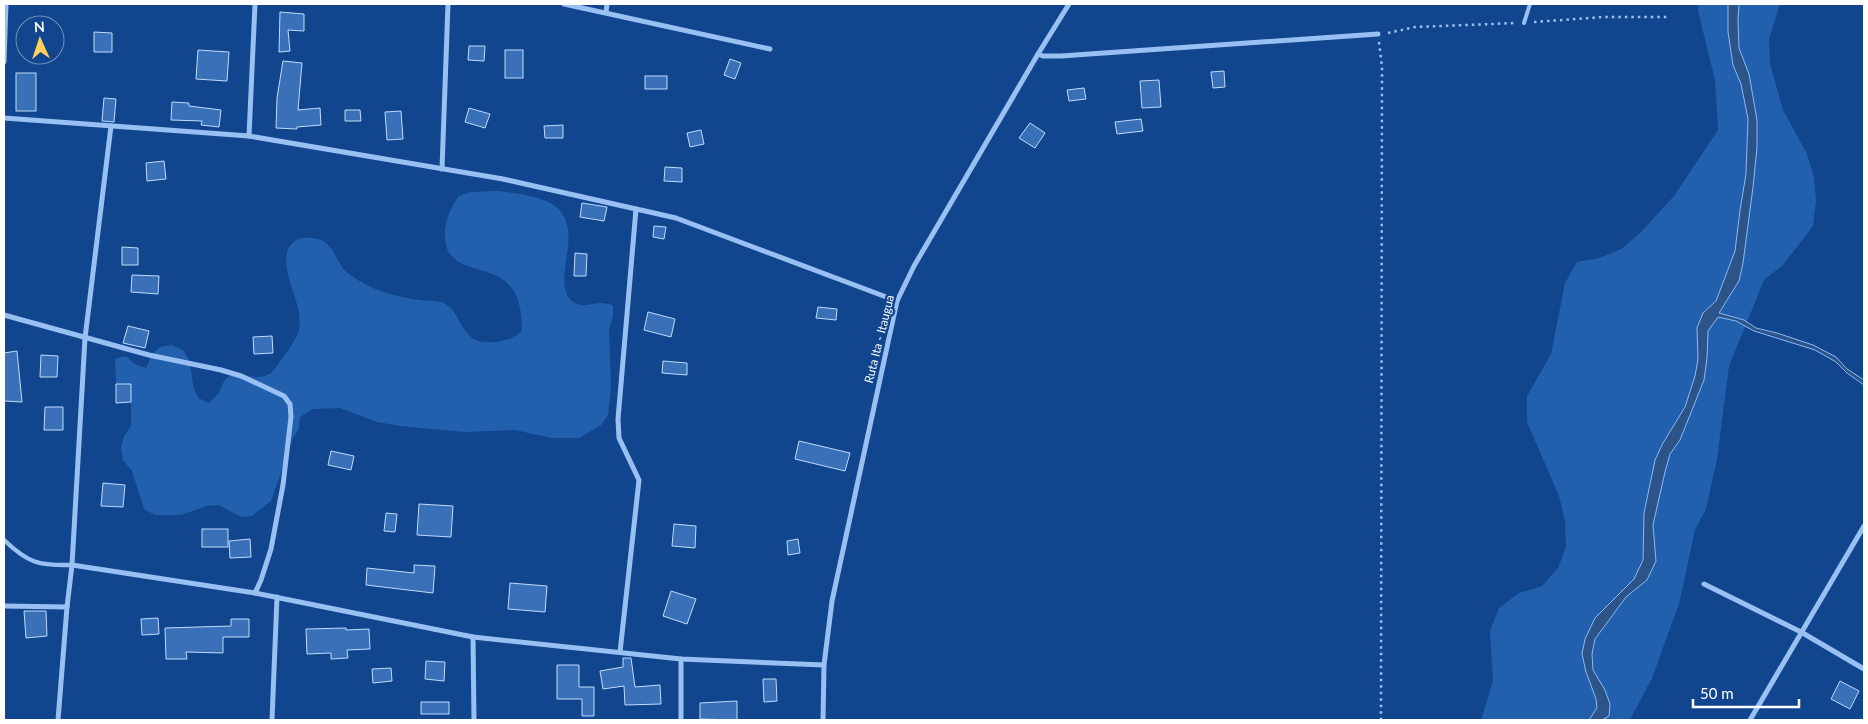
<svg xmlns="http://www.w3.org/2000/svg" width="1868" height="724" viewBox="0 0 1868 724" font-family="Lato,sans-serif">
  <rect width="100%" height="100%" fill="#11468e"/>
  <g fill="#225fad">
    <polygon points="1699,4 1780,4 1769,39 1770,64 1783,110 1807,154 1814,177 1816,201 1813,226 1783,265 1764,280 1738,344 1729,366 1717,459 1706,509 1695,530 1679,604 1652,678 1630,720 1481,720 1493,681 1490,631 1499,608 1519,593 1542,586 1558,568 1566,547 1565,521 1559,496 1527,422 1527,396 1551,354 1565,283 1577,262 1600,258 1623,248 1642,231 1674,196 1718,130 1715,80 1698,11"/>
    <path d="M498 191C515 193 535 195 550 203 592 226 545 284 575 303 583 308 593 303 601 303 605 303 609 304 613 305V317L609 328 611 389 608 415 601 425 579 438H552L515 430 465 432 400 426 377 422 340 408 313 409 300 417 299 429 293 438 271 501 252 516 241 517 219 505 207 506 181 515H155L144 509 132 471 123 460 121 448 124 436 131 426V403L125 389 116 384 115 359 126 356 134 364 146 368 151 356 160 347 172 345 183 350 190 361 193 386 198 398 209 403C213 399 217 396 219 392 223 384 224 378 233 374 241 371 250 378 259 377 263 377 270 374 272 372 279 364 297 339 299 330 300 323 300 315 298 308 294 290 273 249 299 239 305 237 312 238 318 239 336 244 335 264 349 274 370 290 393 296 419 300 426 301 434 300 441 302 465 310 456 346 495 342 508 340 512 339 522 331 521 311 521 296 506 282 486 264 447 273 445 238 444 222 450 209 459 196L471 192Z"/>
  </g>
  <polygon fill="#2c5489" stroke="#8bbbf6" points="1728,4 1739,4 1738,21 1739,48 1749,74 1757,120 1757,148 1753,187 1743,263 1739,281 1719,313 1744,320 1756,328 1777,333 1813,345 1836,357 1847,369 1864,380 1864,385 1847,373 1836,362 1815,350 1754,331 1736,321 1718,317 1708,331 1707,358 1704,380 1680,440 1670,454 1665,472 1653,525 1656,561 1647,580 1626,597 1595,639 1592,654 1593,670 1605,690 1610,704 1609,716 1602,720 1589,720 1597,708 1596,699 1586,672 1582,654 1585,639 1595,618 1634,579 1643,560 1644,513 1655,460 1663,443 1685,407 1695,376 1698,359 1697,328 1703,313 1716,301 1735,251 1740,210 1746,174 1748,119 1741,84 1733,65 1728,32"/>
  <g fill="#3970b7" stroke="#c0dbfd">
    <polygon points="280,12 304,14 304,31 288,30 290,51 279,52"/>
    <polygon points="94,32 112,33 112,52 94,52"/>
    <polygon points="469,46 485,46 484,61 468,60"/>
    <polygon points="198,50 229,52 227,81 196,79"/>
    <rect x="505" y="50" width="18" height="28"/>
    <polygon points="730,59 741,63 735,79 724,75"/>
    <polygon points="283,61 302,63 298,110 320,108 321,125 297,127 297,129 276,128 277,98"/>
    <polygon points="1224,71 1225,87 1213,88 1211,72"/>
    <rect x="16" y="73" width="20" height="38"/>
    <rect x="645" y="76" width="22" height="13"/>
    <polygon points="1159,80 1161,107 1142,108 1140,81"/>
    <polygon points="1084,88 1086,99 1069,101 1067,90"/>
    <polygon points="104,98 116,99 114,122 102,121"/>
    <polygon points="172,102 189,103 189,106 221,110 219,127 201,125 202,121 171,120"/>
    <polygon points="469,108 490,114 485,128 465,122"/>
    <polygon points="345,110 360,110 361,121 345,121"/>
    <polygon points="401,111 403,139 387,140 385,112"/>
    <polygon points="1141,119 1143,131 1117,134 1115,122"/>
    <polygon points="1030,123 1045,133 1035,148 1019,138"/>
    <polygon points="563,125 563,138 545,138 544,126"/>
    <polygon points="701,130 704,144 690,147 687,133"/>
    <polygon points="164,161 166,179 147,181 146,163"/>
    <polygon points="665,167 682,168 682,182 664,181"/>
    <polygon points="582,203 607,207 604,221 580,217"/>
    <polygon points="654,226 666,227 664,239 653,237"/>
    <polygon points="122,247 138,248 138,265 122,265"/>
    <polygon points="575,253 587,254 586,276 574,276"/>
    <polygon points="132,275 159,276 158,294 131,292"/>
    <polygon points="818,307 837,309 836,320 816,318"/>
    <polygon points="648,312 675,319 671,337 644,330"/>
    <polygon points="128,326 149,331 145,348 123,343"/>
    <polygon points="272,336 273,353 254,354 253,337"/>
    <polygon points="17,351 22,402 4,401 4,353"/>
    <polygon points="41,355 58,356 57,377 40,377"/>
    <polygon points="663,361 687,363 687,375 662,373"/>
    <polygon points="116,384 131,384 131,402 116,403"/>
    <polygon points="45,407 63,407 63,430 44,430"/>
    <polygon points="799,441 850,453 845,471 795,459"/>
    <polygon points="331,451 354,456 351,470 328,465"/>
    <polygon points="103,483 125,485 123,507 101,506"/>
    <polygon points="419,504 453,506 451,537 417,535"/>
    <polygon points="386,513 397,514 395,532 384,531"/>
    <polygon points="674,524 696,526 695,548 672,546"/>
    <rect x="202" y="529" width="26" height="18"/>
    <polygon points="250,539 251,557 230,558 229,541"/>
    <polygon points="798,539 800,553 788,555 787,541"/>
    <polygon points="414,565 435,566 433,593 366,585 367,568 414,573"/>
    <polygon points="510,583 547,586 545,612 508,609"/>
    <polygon points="671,591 696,599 687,624 663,616"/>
    <polygon points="24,611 46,611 47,636 26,638"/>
    <polygon points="158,618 159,634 142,635 141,619"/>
    <polygon points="231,619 249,619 249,637 223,637 223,653 186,652 187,659 166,659 165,628 231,626"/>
    <polygon points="346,628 346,630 369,629 370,649 347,650 348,658 331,659 331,653 307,654 306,629"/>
    <polygon points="623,658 631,658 635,687 660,685 661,704 625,705 624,686 603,689 600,671 623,667"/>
    <polygon points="426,661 445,662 444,681 425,679"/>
    <polygon points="557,665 579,665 579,687 594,687 594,716 582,716 582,699 557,699"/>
    <polygon points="391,668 392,681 373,683 372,669"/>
    <polygon points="763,679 776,679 777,701 764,702"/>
    <polygon points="1840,681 1859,691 1850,709 1831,699"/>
    <polygon points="737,701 737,720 700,719 700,703"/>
    <rect x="421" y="702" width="28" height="12"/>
  </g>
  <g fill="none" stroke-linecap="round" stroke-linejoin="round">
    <g stroke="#99c0f2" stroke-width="2.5" stroke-dasharray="2.5 4" stroke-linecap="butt">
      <polyline points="1534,22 1604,17 1670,17"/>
      <polyline points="1388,33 1415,27 1516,23"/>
      <polyline points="1379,42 1382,67 1381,720"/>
    </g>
    <polyline stroke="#99c0f2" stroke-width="4" points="1524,23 1530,4"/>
    <path stroke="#99c0f2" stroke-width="4.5" d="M4 540C28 563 39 566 72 565"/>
    <g stroke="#99c0f2" stroke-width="5">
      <polyline points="564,4 770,49"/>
      <polyline points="606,12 607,4"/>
      <polyline points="1038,54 1043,56 1061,56 1378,34"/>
      <polyline points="4,62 6,4"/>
      <polyline points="4,118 249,136 255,4"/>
      <polyline points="249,136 503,179 676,218 897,301"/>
      <polyline points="442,169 448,4"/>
      <polyline points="4,315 149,355 221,370 241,376 284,396 290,404 291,417 283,485 271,549 261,580 255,593"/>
      <polyline points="72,565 255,593 473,637 681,659 824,665"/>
      <polyline points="1704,584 1801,632 1864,669"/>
      <polyline points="4,606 67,607"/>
      <polyline points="473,637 474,720"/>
      <polyline points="620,652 639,480 619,438 618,419 636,209"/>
      <polyline points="58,720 67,607 72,565 85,338 111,126"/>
      <polyline points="272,720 277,597"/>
      <polyline points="681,720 681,659"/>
      <polyline points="823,720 824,665 832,601 897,301 914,266 1038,54 1069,4"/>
      <polyline points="1750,720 1864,526"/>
    </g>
  </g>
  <g text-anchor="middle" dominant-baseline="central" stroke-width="5" stroke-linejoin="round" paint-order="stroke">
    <g font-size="12" fill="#fff" stroke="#11468e">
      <text transform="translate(879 339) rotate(-76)">Ruta Ita - Itaugua</text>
    </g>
  </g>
  <rect width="1868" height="724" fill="none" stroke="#ffffff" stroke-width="10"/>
  <g transform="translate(40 40) rotate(357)"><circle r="24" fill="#11468e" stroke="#7090bb"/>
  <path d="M0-4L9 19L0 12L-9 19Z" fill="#ffd15a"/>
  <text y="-8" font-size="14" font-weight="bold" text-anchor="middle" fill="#ffffff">N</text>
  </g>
  <path d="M1693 699v8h106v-8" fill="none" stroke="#ffffff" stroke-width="2.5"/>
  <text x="1700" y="699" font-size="15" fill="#ffffff" stroke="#11468e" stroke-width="4" paint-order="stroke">50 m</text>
</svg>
